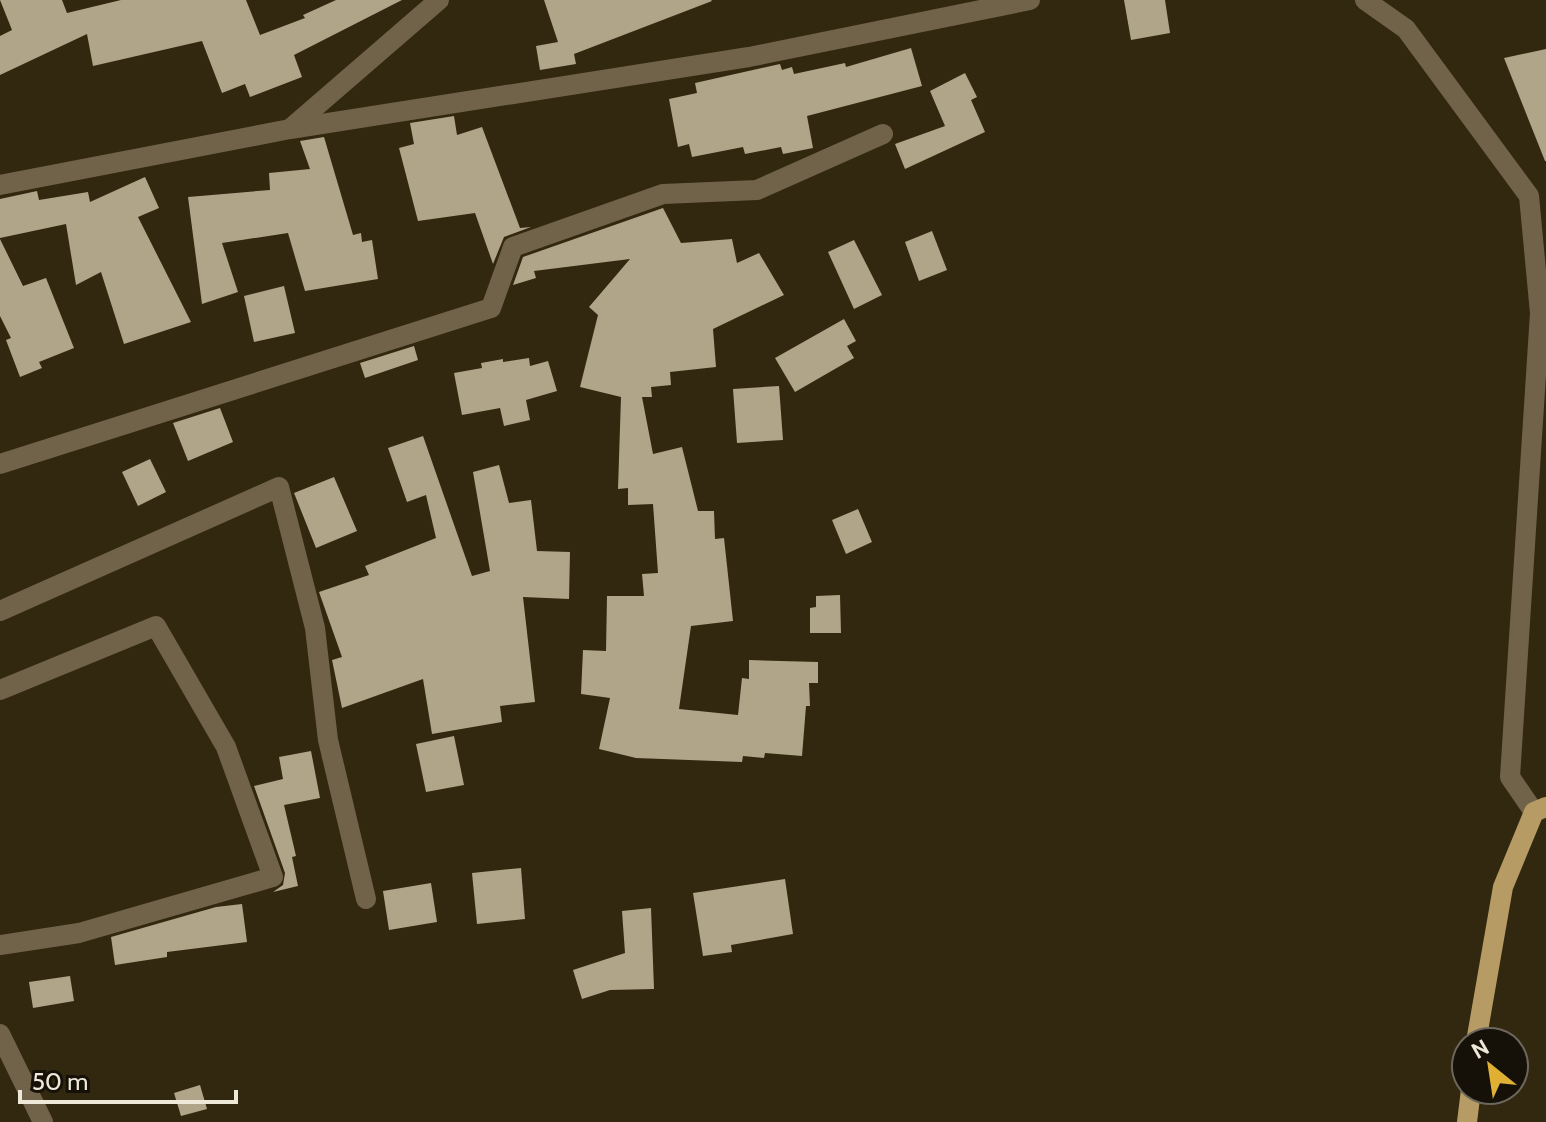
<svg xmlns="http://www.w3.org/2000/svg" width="1546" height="1122" viewBox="0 0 1546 1122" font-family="Cabin,sans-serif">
  <rect width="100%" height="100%" fill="#322810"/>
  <g fill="#b0a489">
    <polygon points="0,0 62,0 67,13 121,0 246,0 260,35 305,18 303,15 336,0 402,0 294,55 302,77 250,97 245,84 222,93 202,41 93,66 87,34 0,75 0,36 12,30"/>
    <polygon points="544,0 711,0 712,1 574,54 576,64 540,70 536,46 558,42"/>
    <polygon points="1124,0 1165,0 1170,33 1131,40"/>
    <polygon points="911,48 922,86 807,116 813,148 783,154 781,147 745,154 743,147 692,157 689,144 678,147 669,99 697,93 695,83 780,64 782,70 792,67 794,74 845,63 846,67"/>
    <polygon points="1546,49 1546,161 1545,161 1504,58"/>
    <polygon points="965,73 977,97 971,100 985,132 905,169 895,144 945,126 930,91"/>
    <polygon points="454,116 457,135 482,127 520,228 531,227 504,237 493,264 475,213 418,221 399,148 414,144 410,123"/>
    <polygon points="324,137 353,235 361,233 362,242 372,240 378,279 305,291 288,233 222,243 238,292 202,304 188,197 270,190 269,173 310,169 300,141"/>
    <polygon points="145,177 159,208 138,217 191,322 124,344 101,272 76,285 66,224 0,238 0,199 37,191 39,200 88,192 90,202"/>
    <polygon points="663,208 681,243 732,239 737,263 759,253 784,295 713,329 716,367 670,372 671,385 651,387 652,397 642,397 653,454 682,447 698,511 714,511 715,539 724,538 733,621 691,626 679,709 738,715 742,678 749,679 749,660 818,662 818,683 809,683 810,706 806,706 802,756 765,753 764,758 743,756 742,762 636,758 599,749 610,698 581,694 583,650 606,651 607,596 644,596 642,574 658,573 653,504 628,505 628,488 618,489 621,397 580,387 598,315 589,307 630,259 534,271 536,278 513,285 523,257"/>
    <polygon points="932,231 947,270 919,281 905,242"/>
    <polygon points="0,239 23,286 46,278 74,348 39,362 42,368 20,377 6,340 11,338 0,316"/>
    <polygon points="854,240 882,295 854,309 828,252"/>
    <polygon points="284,286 295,333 254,342 244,296"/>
    <polygon points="844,319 856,341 847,346 854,358 795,392 775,358"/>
    <polygon points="414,346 418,360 365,378 360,363"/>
    <polygon points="529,358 530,366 548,361 557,391 526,400 530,420 504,426 500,408 462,415 454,373 482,368 481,363 503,359 503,362"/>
    <polygon points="779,386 783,440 737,443 733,389"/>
    <polygon points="220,408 233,442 188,461 173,423"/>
    <polygon points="423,436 472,576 490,571 473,472 499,465 509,503 531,500 537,551 570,552 569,599 523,597 535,702 500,706 502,722 432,734 423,679 342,708 332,660 342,657 319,592 369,575 365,566 436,538 426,495 407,502 388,448"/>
    <polygon points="150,459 166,492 138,506 122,472"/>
    <polygon points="334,477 357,531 316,548 294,493"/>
    <polygon points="858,509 872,542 846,554 832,520"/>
    <polygon points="840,595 841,633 810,633 810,608 816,607 816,596"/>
    <polygon points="454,736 464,785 426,792 416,744"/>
    <polygon points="311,751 320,798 284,805 296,856 292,857 298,886 273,892 283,885 285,873 254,786 283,779 279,757"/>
    <polygon points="521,868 525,919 477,924 472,873"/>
    <polygon points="785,879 793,934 731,945 732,952 703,956 693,893"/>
    <polygon points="431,883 437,922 389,930 383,891"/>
    <polygon points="242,904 247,942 167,952 167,957 115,965 111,937 216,907"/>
    <polygon points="651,908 654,989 610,990 582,999 573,970 625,953 622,911"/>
    <polygon points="70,976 74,1001 33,1008 29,982"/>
    <polygon points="200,1085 207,1109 181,1116 174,1093"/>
  </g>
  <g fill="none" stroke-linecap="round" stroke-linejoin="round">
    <g stroke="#706349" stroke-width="20">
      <polyline points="1365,0 1406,29 1529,196 1540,313 1510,777 1534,812"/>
      <polyline points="291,128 439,0"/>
      <polyline points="0,185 290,129 749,57 1030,0"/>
      <polyline points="0,464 491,308 513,247 663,194 757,190 883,134"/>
      <polyline points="0,611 279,487 315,628 328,740 366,899"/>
      <polyline points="0,690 156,626 226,747 273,877 79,933 0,945"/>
      <polyline points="0,1034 43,1122"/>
    </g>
    <g stroke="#b69c64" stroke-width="20">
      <polyline points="1476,1042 1503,887 1534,812 1546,807"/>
      <polyline points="1467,1122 1471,1090"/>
    </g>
  </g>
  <g transform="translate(1490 1066) rotate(330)"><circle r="38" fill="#161108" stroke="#6c675c" stroke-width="2"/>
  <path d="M0-6L14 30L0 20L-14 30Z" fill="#e0b034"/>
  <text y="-12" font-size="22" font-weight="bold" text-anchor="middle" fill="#eee8d9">N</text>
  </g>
  <path d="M20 1090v12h216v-12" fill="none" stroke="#eee8d9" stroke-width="4"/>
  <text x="32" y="1090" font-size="24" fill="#eee8d9" stroke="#161108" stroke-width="6" paint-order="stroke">50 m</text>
</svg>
